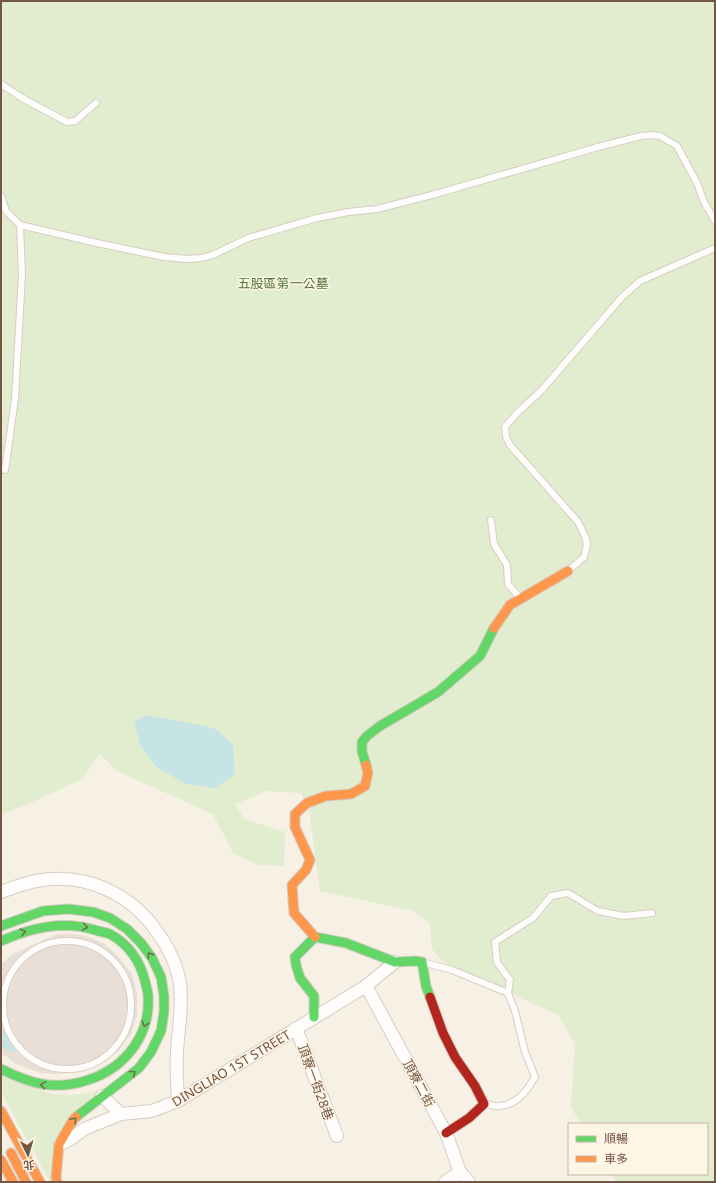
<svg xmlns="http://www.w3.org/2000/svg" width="716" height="1183" viewBox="0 0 716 1183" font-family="'Noto Sans','Noto Sans TC',sans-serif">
  <rect width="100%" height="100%" fill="#f6f0e5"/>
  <polygon fill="#e9dfd6" points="57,934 75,934 90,937 105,944 118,956 132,974 137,993 137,1016 131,1034 119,1050 105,1062 81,1072 60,1074 40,1073 16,1064 1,1053 1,964 13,954"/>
  <g fill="#e1edce">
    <polygon points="1,1 715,1 715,1182 617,1182 612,1174 707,1174 707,1124 581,1124 571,1107 575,1044 558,1015 444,963 432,949 430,924 413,911 320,891 309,811 301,793 267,791 235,804 244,819 285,832 284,866 259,865 233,853 213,814 117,771 100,754 82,779 24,806 1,814"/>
    <polygon points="1,1076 52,1094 73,1095 89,1093 104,1089 88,1100 50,1182 1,1092"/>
  </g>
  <g fill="#c6e4e6">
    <polygon points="147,715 214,728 233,744 235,774 216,788 186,784 155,766 140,744 134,722"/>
    <polygon points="1,1027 16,1049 15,1053 1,1047"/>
  </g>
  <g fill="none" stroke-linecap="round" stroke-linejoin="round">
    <g stroke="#d7cdc3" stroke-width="8">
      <g id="lane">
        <polyline points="1,84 22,98 67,122 75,121 96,103"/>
        <polyline points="1,196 6,211 20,225 97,243 164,257 188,259 201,258 213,255 248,238 317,218 348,212 377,209 432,195 598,147 641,136 653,135 660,136 677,146 697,183 704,202 715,221"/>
        <polyline points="5,470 15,399 22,275 20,225"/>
        <polyline points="491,520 494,544 507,565 508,584 520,598"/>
        <polyline points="568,571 584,557 587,544 585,536 578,522 510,445 506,437 505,427 517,413 541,391 622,297 640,281 715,248"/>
        <circle cx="67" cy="1005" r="64"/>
        <polyline points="425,963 452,970 508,993"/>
        <path d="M486 1104C490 1105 495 1107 499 1106 517 1105 526 1092 535 1077L525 1052 515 1011 508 993 510 980 497 962 495 942 533 918 551 896 568 893 598 911 624 916 652 913"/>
      </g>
    </g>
    <g stroke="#d7cdc3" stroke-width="14">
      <g id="street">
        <path d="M1 892C14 887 28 882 42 880 86 874 129 893 155 929 167 945 177 964 180 984 183 1007 178 1030 177 1053 176 1069 177 1085 178 1101"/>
        <polyline points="366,986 446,1133 460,1172 469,1182"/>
        <polyline points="296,1028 337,1136"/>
        <polyline points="102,1096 121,1114 152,1111 178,1101 366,986 395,962"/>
        <polyline points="60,1144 71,1139 84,1129 121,1114"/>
        <polyline points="445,1182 460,1172"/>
      </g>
    </g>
    <g stroke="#d6cbc2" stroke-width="11">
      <g id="fast">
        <polyline points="366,765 362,751 362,742 367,736 380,726 438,692 480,656 494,628"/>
        <polyline points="1,926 43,911 68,909 93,912 110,918 127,929 141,943 152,958 161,977 164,996 164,1012 161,1031 151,1052 139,1068 76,1117"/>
        <path d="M1 941C31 928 62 920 95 930 100 932 105 932 110 934 128 944 140 961 145 981 146 986 148 991 148 996 151 1035 125 1068 88 1080 55 1091 31 1084 1 1069"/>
        <polyline points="314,1017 314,996 300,978 296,965 295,957 315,937 346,943 395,962 415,961 422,962 426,986 430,997"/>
      </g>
    </g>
    <g stroke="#d6cbc2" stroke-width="11">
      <g id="slow">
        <polyline points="494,628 510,605 568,571"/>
        <polyline points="315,937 294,913 292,885 306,870 310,860 295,827 295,814 307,803 326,796 351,794 365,786 368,773 366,765"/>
        <polyline points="1,1111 40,1182"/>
        <polyline points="11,1153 26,1182"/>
        <polyline points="1,1160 13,1182"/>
        <polyline points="57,1182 56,1177 59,1144 73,1120 76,1117"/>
      </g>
    </g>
    <g stroke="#d6cbc2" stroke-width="11">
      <polyline id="jam" points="430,997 443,1033 455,1057 475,1086 484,1104 469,1118 446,1133"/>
    </g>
    <use href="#lane" stroke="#fefdfb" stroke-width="6"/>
    <use href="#street" stroke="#fefdfb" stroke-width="12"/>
    <use href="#fast" stroke="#63d668" stroke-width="9"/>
    <use href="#slow" stroke="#ff974d" stroke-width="9"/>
    <use href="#jam" stroke="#b3261e" stroke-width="9"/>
  </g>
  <defs><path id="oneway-chevron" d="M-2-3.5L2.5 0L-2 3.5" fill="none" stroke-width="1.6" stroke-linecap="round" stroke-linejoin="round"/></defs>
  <g stroke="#71704c">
    <use href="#oneway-chevron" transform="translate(85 927) rotate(11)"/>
    <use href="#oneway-chevron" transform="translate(23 932) rotate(-14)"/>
    <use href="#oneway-chevron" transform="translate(150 955) rotate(-125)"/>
    <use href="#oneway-chevron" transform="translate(145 1024) rotate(106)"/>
    <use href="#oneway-chevron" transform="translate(133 1073) rotate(-39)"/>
    <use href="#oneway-chevron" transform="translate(43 1085) rotate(-171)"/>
    <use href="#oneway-chevron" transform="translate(74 1120) rotate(-48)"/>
  </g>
  <g text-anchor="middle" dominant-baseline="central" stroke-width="3" stroke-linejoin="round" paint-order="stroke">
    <g font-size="13" fill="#4f7a3d" stroke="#fff5e5">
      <text x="283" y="283">五股區第一公墓</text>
    </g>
    <g font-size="13" fill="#745645" stroke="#fff5e5">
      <text transform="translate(231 1068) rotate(-31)">DINGLIAO 1ST STREET</text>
      <text transform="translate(316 1082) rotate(70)">頂寮一街28巷</text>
      <text transform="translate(419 1083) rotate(62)">頂寮二街</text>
    </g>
  </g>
  <rect width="716" height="1183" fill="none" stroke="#745645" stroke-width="4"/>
  <rect x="568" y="1123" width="140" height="52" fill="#fff5e5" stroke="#c7b5a5"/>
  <rect x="576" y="1136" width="20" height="6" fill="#63d668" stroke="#c7b5a5"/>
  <text x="604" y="1143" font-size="12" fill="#745645">順暢</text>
  <rect x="576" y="1156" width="20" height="6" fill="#ff974d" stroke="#c7b5a5"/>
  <text x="604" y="1163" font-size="12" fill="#745645">車多</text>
  <g transform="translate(28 1155) rotate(175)" stroke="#fff5e5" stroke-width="3" paint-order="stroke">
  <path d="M0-3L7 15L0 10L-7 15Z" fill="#745645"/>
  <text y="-6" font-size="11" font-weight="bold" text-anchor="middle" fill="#745645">北</text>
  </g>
</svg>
